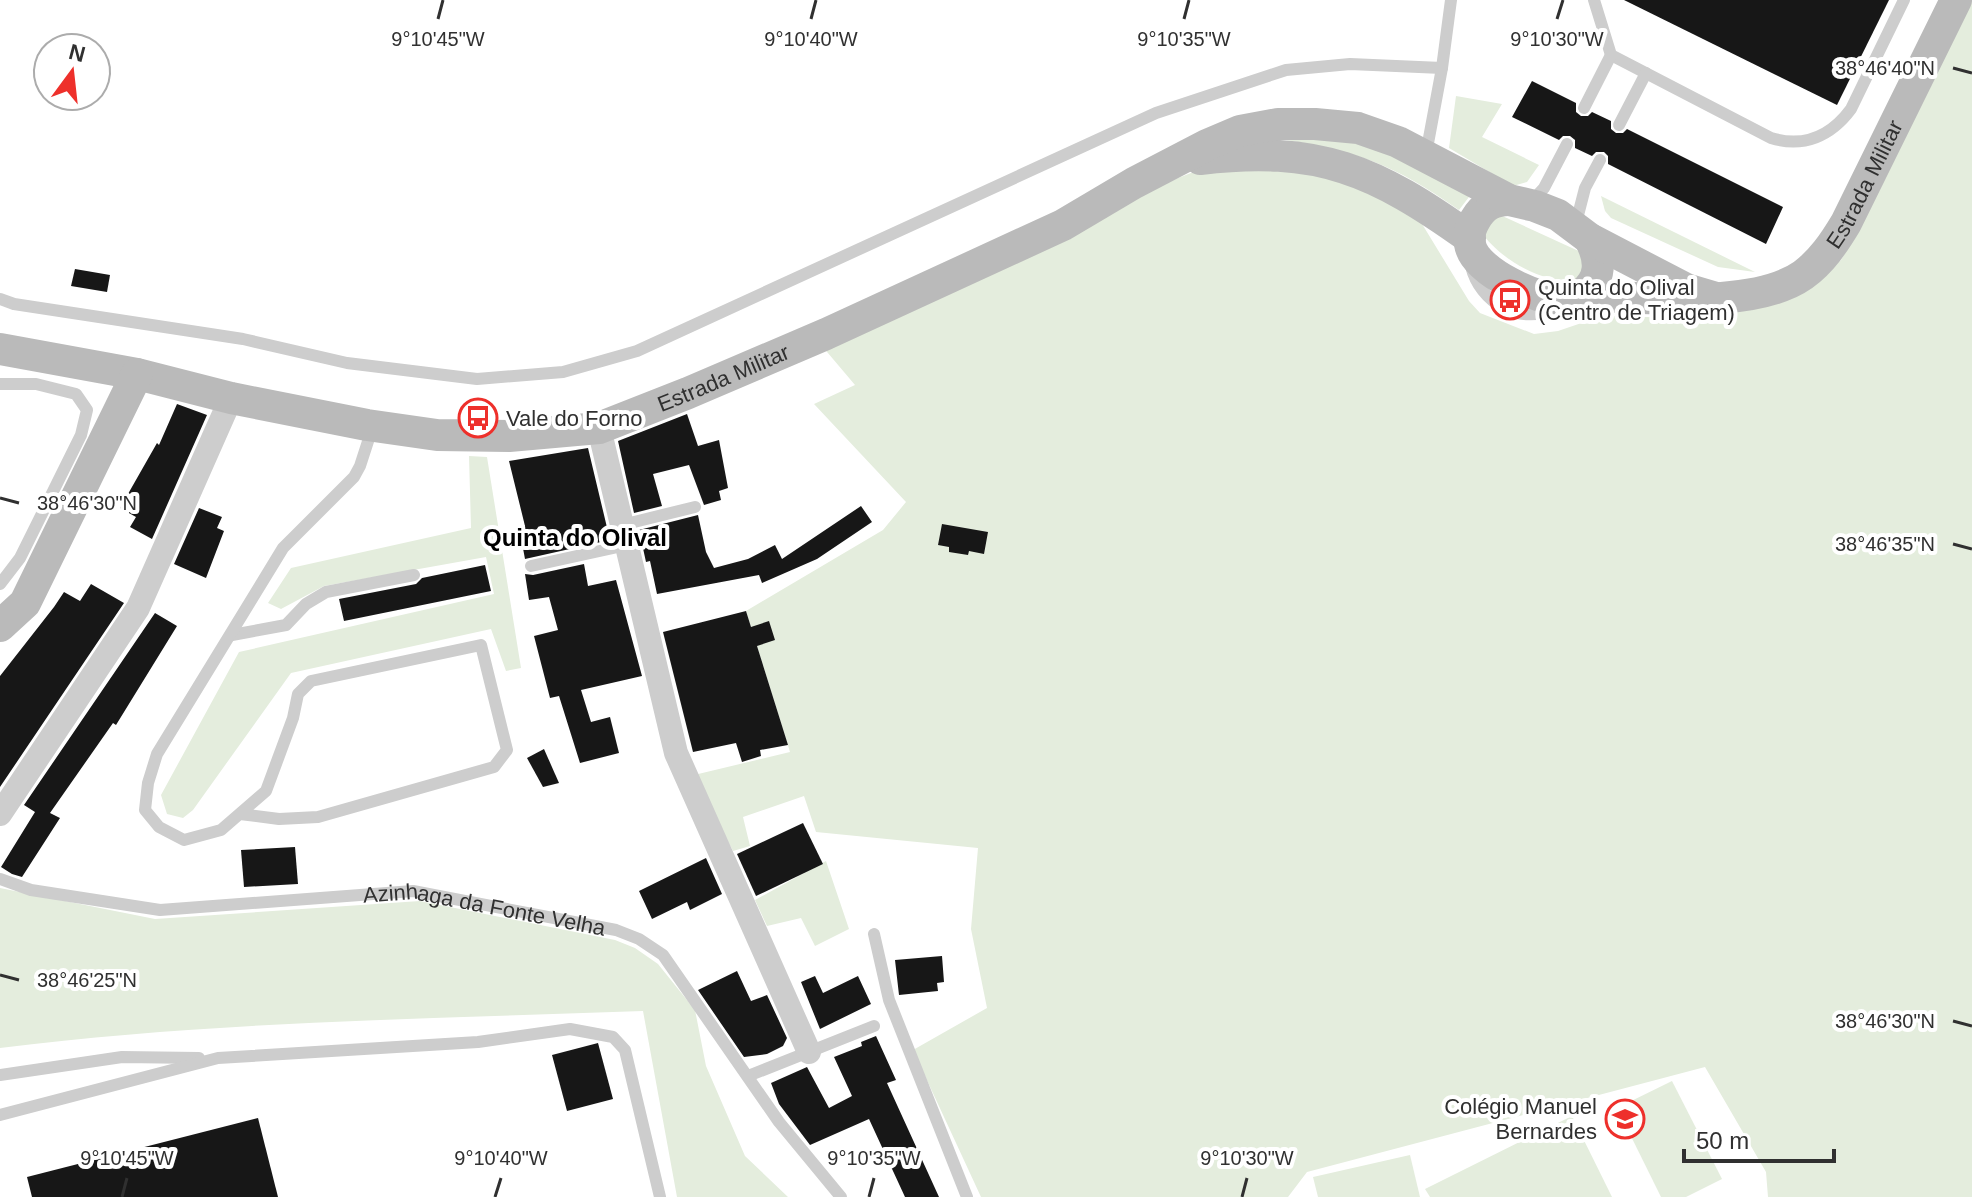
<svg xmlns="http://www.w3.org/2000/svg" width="1972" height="1197" viewBox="0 0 1972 1197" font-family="Helvetica,sans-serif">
  <rect width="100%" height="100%" fill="#fff"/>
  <g fill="#e4eddd">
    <polygon points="1972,0 1972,1197 1768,1197 1766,1172 1705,1067 1307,1172 1288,1197 981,1197 913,1050 987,1008 971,929 978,848 816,832 804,796 743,817 750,846 733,851 694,775 790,752 746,611 883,530 906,502 814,404 855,385 822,346 1178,178 1204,168 1297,163 1416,214 1469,301 1480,313 1534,334 1558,331 1602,316 1691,318 1762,307 1826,272 1841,260 1861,226"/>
    <polygon points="1456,96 1502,104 1482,137 1539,165 1527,182 1513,186 1449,148"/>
    <path d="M1285 134 1357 142 1411 163 1472 193 1459 210C1395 165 1356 150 1278 139Z"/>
    <polygon points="1601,196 1755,272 1718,267 1611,218 1605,211"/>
    <path d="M1498 214 1583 253 1585 270 1576 283C1541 281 1506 263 1484 236L1485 225Z"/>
    <polygon points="469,456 487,457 521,668 506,671 491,629 291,673 193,810 183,818 167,814 161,795 239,652 494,594 486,557 324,586 281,609 268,603 291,568 471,528"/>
    <polygon points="826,861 849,929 815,946 801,918 767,926 755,900"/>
    <path d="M0 888 155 919 420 901 615 940 635 948 658 964 695 1010 706 1066 745 1156 788 1197H677L643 1011C429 1019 213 1021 0 1048Z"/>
    <polygon points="1672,1081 1722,1179 1686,1197 1661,1197 1617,1108"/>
    <polygon points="1572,1116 1612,1197 1430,1197 1425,1189"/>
    <polygon points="1410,1155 1420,1197 1318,1197 1313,1177"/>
  </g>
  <g fill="#171717">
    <polygon points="1624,0 1889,0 1837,105"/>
    <polygon points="1532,81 1576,103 1576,112 1581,116 1588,116 1592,112 1611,121 1611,129 1616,133 1623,133 1627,129 1783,207 1766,244 1608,164 1608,156 1604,152 1596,152 1592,156 1575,148 1575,140 1570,136 1563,136 1559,140 1512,117"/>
    <polygon points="75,269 110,275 107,292 71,286"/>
    <polygon points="177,404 207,415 152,539 130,527 136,517 120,508 157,443 159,445"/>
    <polygon points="687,414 698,446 719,440 728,488 719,491 721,500 704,505 689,465 653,474 662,506 634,513 618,441"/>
    <polygon points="588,448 610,540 525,559 519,527 525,526 509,461"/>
    <polygon points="861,506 872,522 817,559 762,583 759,575 657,594 650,561 646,562 639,530 698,515 706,552 714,568 748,559 775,545 782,559"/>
    <polygon points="199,508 222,517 217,528 224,531 206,578 174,564"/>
    <polygon points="942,524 988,532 984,554 969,551 968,555 949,552 949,547 938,545"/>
    <polygon points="584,564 588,586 616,580 642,676 581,690 591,722 610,717 619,753 580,763 559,696 550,698 534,636 558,630 549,597 529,600 525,574 533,575"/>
    <polygon points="485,565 491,591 344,621 339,599 416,584 422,578"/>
    <polygon points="91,584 124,603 0,787 0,676 54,607 64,592 80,601"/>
    <polygon points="746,611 751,627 769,621 775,640 757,646 788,745 760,750 761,756 742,762 736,743 693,752 663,632"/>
    <polygon points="155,613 177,626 116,725 113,723 50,813 60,818 22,877 12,874 1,867 35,812 24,805"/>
    <polygon points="544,749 559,783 543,787 527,758"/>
    <polygon points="803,823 823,864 756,896 737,854"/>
    <polygon points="295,847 298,884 244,887 241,850"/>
    <polygon points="706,858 722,894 690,910 687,902 652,919 639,891"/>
    <polygon points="942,956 944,982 937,983 938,991 899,995 895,960"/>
    <polygon points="737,971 751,1001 767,995 787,1038 783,1046 767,1054 744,1057 698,990"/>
    <polygon points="815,976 823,993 858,976 871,1004 820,1029 801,982"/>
    <polygon points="876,1036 896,1080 887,1083 939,1197 905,1197 869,1119 810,1145 779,1104 771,1083 807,1067 829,1108 852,1096 834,1057 862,1046 861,1042"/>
    <polygon points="598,1043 613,1099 567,1111 552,1055"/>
    <polygon points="258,1118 278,1197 32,1197 27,1177"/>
  </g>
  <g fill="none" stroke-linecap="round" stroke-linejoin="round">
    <g stroke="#cdcdcd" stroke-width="12">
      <path d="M1594 0 1611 55 1771 138C1804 148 1831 136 1851 109L1904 0"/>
      <polyline points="1442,68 1451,0"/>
      <polyline points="1584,108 1611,55"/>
      <polyline points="1619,125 1646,73"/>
      <polyline points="1531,202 1544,188 1567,144"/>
      <polyline points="1576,223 1585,188 1600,160"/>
      <path d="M1471 266C1480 303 1519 325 1555 309"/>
      <polyline points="0,299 14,304 243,339 347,363 477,379 563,372 637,351 1156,113 1286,70 1350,64 1442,68 1426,154"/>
      <polyline points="0,384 36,384 76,394 87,410 81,435 20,558 0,584"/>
      <polyline points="622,525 695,507"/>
      <polyline points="531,566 627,545"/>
      <polyline points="232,635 286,625 306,604 326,592 414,575"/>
      <polyline points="240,814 279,819 318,817 494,767 507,750 481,645 311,681 298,694 293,718 266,791 221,830 184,840 159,827 145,810 148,783 157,754 283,548 354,477 360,466 372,429"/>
      <path id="s1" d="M0 879 31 890 160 910 413 891 616 930 639 939 663 955 779 1122 841 1197"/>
      <polyline points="874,934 889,1000 967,1197"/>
      <polyline points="0,1075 122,1057 199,1058"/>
      <polyline points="748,1076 874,1026"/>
      <polyline points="0,1115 218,1058 478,1042 570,1029 613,1037 625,1050 660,1197"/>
    </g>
    <g stroke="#cdcdcd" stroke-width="24">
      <polyline points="599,428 676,753 809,1052"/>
      <polyline points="0,814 138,608 231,398"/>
    </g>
    <g stroke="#bababa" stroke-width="32">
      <path d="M1200 159C1319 145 1375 170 1470 238"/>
      <path d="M1509 200C1493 200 1483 206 1475 220 1471 227 1468 236 1470 244 1474 272 1540 301 1566 301 1572 301 1577 298 1582 294 1602 279 1601 260 1590 239"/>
      <path id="s2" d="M1580 296C1642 296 1752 311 1803 275 1822 261 1834 243 1846 223L1956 0"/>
      <path id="s3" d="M0 349 137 374 231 398 367 425 437 435 509 436 599 428 688 393 826 334 1063 225 1134 183 1207 145 1240 131 1278 124H1315L1358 128 1398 142 1509 200 1535 206 1558 215 1590 239 1686 289 1713 297"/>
      <polyline points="0,626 25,603 137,374"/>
    </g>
  </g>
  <path fill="none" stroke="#303030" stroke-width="3" d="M438 19 443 0M811 19 816 0M1184 19 1189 0M1557 19 1563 0M1953 68 1972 73M0 498 19 503M1953 544 1972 549M0 975 19 980M1953 1021 1972 1026M122 1197 127 1178M495 1197 501 1178M869 1197 874 1178M1242 1197 1247 1178"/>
  <defs>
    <g id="bus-ring" transform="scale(2)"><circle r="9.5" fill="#fff" stroke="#ee302b" stroke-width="1.5"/><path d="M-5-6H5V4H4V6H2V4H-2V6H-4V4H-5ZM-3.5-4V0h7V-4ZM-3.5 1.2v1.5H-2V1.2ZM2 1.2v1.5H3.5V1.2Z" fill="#ee302b"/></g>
    <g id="school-ring" transform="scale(2)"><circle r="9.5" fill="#fff" stroke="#ee302b" stroke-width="1.5"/><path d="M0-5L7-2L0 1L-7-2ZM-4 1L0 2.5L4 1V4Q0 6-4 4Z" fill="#ee302b"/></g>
  </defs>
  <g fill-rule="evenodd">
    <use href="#bus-ring" x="1510" y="300"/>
    <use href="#bus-ring" x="478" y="418"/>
    <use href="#school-ring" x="1625" y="1119"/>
  </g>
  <g text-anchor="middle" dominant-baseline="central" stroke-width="8" stroke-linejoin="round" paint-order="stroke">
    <g font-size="22" fill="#303030" stroke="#fff">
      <text stroke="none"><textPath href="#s2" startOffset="338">Estrada Militar</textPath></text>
      <text stroke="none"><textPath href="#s3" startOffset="742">Estrada Militar</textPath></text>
      <text stroke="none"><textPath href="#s1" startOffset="490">Azinhaga da Fonte Velha</textPath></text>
    </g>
    <g font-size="22" fill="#303030" stroke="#fff" text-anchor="start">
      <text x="1538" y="287">Quinta do Olival<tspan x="1538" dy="25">(Centro de Triagem)</tspan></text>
      <text x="506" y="418">Vale do Forno</text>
      <text x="1597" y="1106" text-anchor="end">Colégio Manuel<tspan x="1597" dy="25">Bernardes</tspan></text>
    </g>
    <g font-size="24" font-weight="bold" fill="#000" stroke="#fff">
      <text x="575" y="537">Quinta do Olival</text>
    </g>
  </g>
  <g font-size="20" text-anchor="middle" fill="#303030" stroke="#fff" stroke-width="8" stroke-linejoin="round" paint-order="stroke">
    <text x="438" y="46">9°10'45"W</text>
    <text x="811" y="46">9°10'40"W</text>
    <text x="1184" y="46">9°10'35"W</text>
    <text x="1557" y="46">9°10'30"W</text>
    <text x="1885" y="75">38°46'40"N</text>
    <text x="87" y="510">38°46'30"N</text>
    <text x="1885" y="551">38°46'35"N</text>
    <text x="87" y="987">38°46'25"N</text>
    <text x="1885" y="1028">38°46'30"N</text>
    <text x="127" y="1165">9°10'45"W</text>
    <text x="501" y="1165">9°10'40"W</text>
    <text x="874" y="1165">9°10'35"W</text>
    <text x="1247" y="1165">9°10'30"W</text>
  </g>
  <g transform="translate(72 72) rotate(15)"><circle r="38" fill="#ffffff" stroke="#acacac" stroke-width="2"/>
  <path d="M0-6L14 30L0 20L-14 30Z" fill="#ee302b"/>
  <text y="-12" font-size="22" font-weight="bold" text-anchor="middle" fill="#303030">N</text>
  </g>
  <path d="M1684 1149v12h150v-12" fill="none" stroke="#303030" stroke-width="4"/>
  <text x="1696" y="1149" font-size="24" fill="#303030" stroke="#ffffff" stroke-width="6" paint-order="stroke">50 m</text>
</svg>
